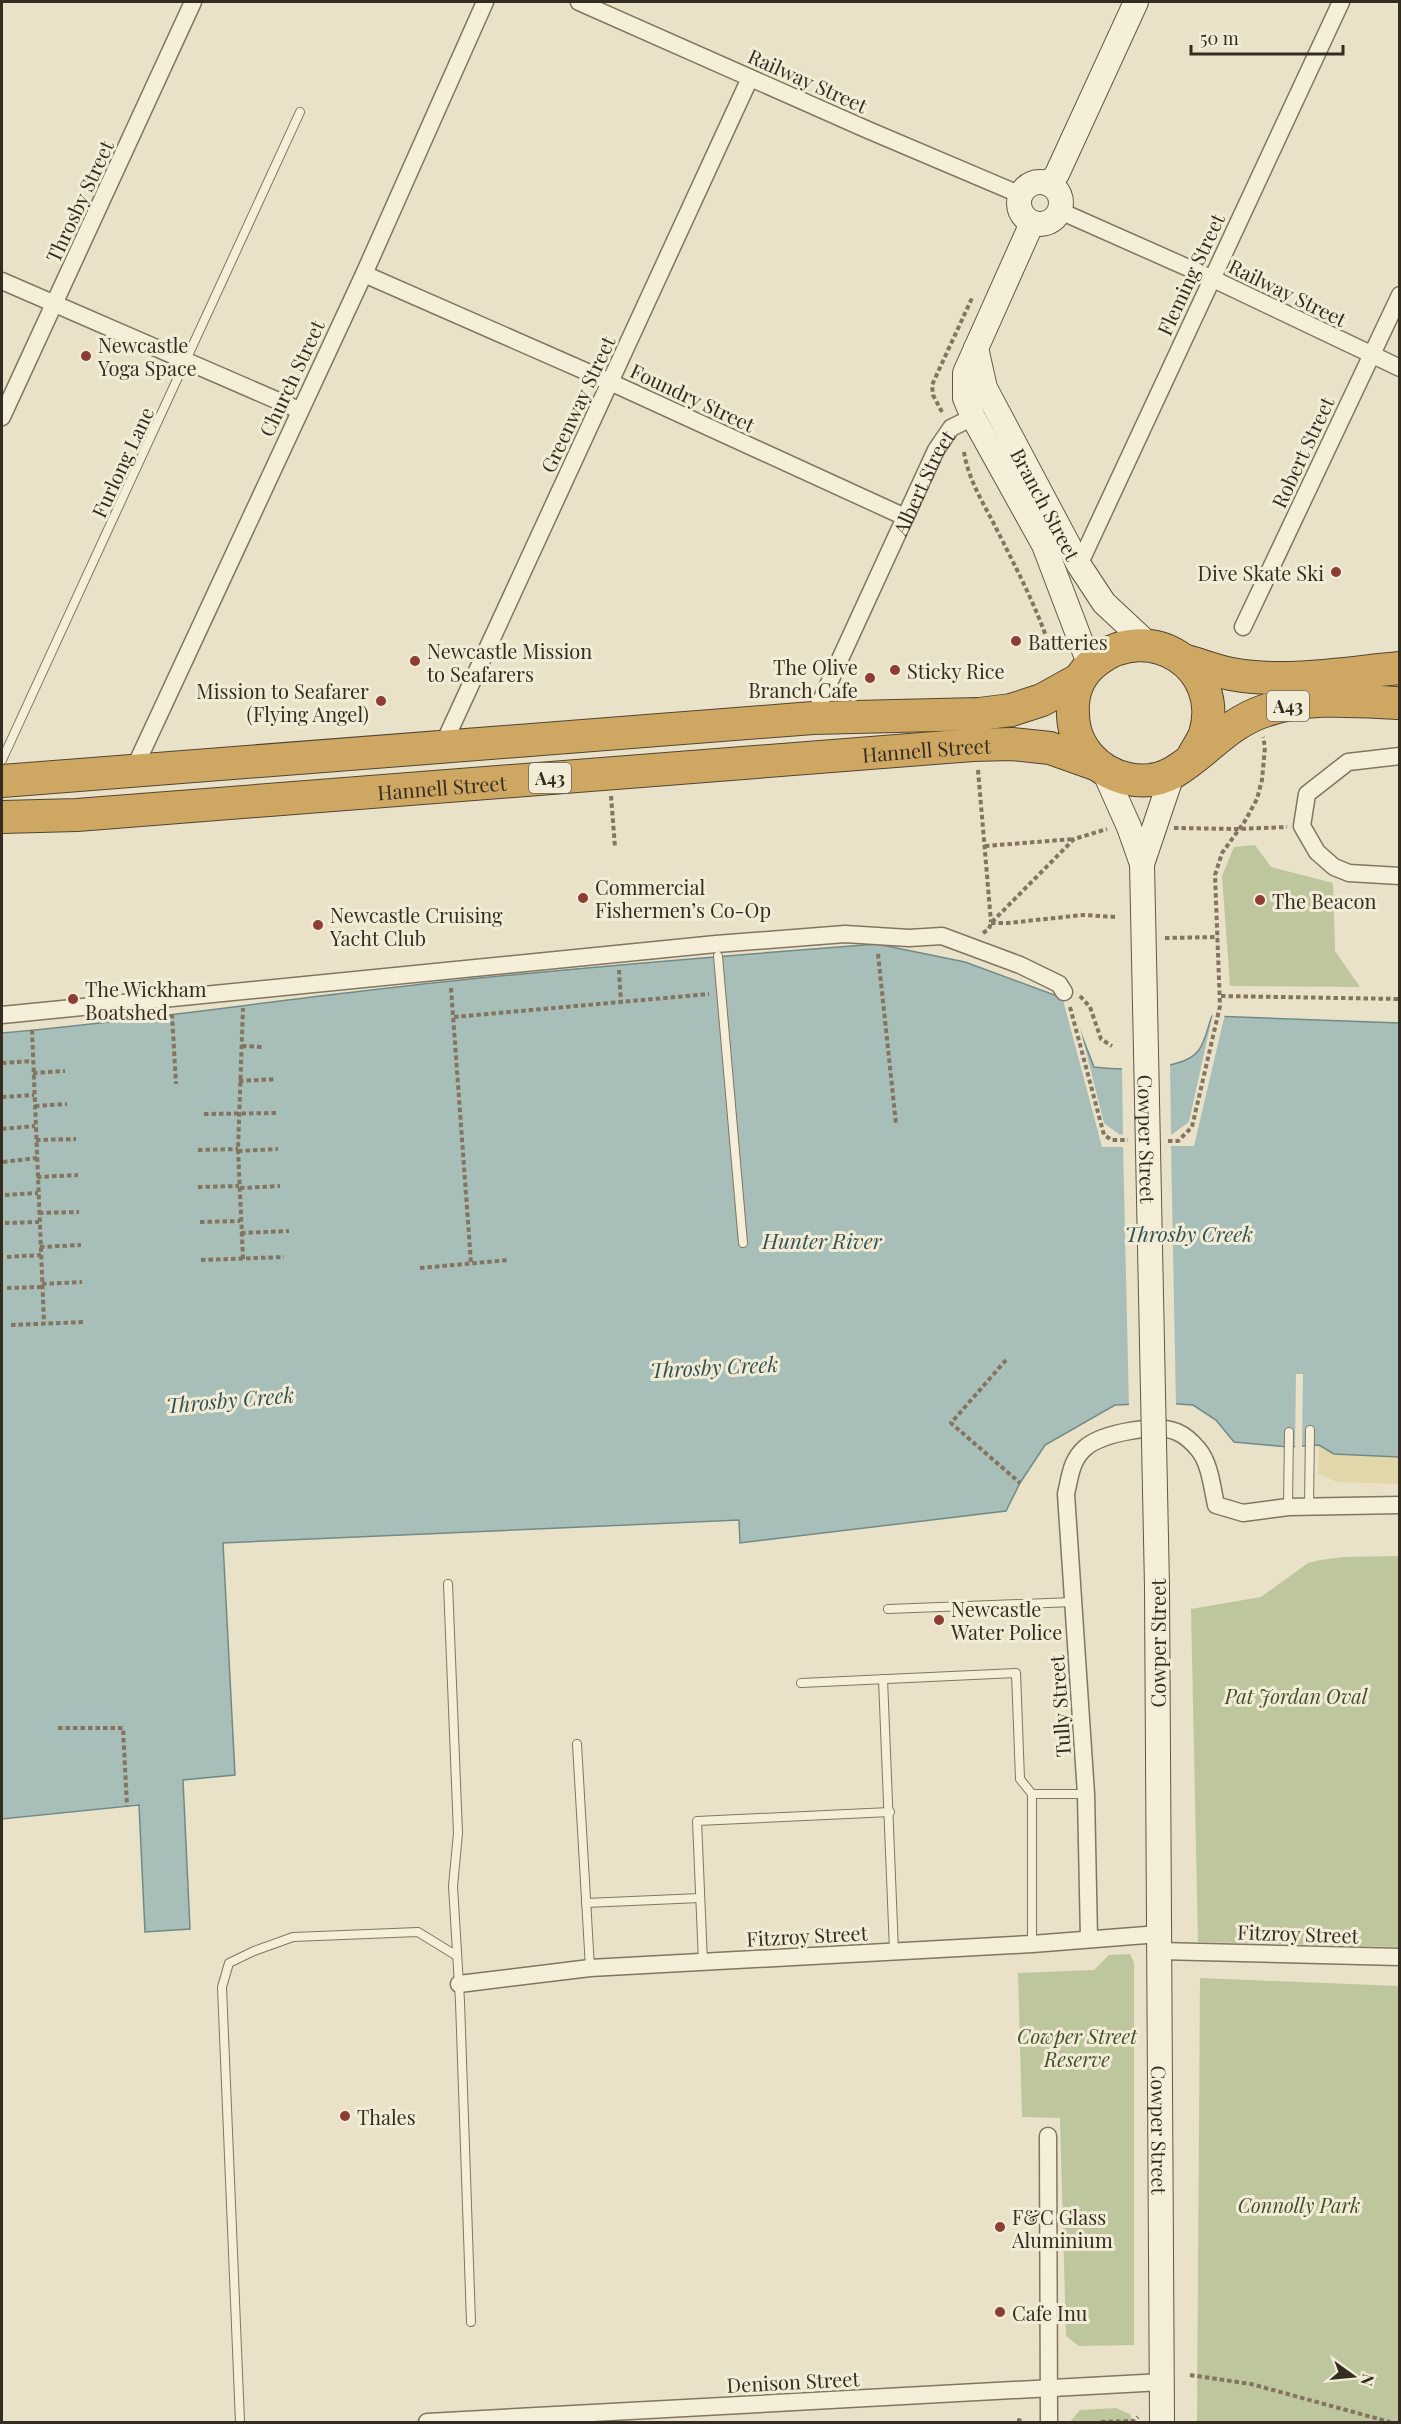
<svg xmlns="http://www.w3.org/2000/svg" width="1401" height="2424" viewBox="0 0 1401 2424" font-family="'Playfair Display',serif">
  <rect width="100%" height="100%" fill="#e9e2c8"/>
  <g fill="#bec69d">
    <polygon points="1255,845 1271,867 1333,883 1335,951 1360,987 1230,986 1222,876 1234,847"/>
    <polygon points="1399,1556 1399,1947 1198,1942 1191,1609 1261,1597 1308,1563 1320,1560 1344,1557"/>
    <polygon points="1130,1954 1134,1963 1134,2345 1079,2346 1066,2336 1060,2118 1022,2117 1018,1973 1094,1970 1109,1955"/>
    <polygon points="1200,1978 1399,1986 1399,2422 1197,2422"/>
    <polygon points="1116,2408 1130,2414 1133,2422 1070,2422 1080,2410"/>
  </g>
  <polygon fill="#e2d7a8" points="1319,1445 1334,1454 1399,1457 1399,1484 1337,1482 1318,1474"/>
  <path fill="#a8beb9" stroke="#708b87" stroke-width="1.5" d="M877 944 965 962 1068 1000 1094 1067C1117 1070 1182 1072 1198 1051 1205 1043 1208 1026 1212 1016L1399 1023V1457L1334 1454 1319 1445 1288 1447 1234 1442 1216 1420 1193 1405 1164 1403 1115 1405 1045 1445 1020 1483 1006 1511 740 1543 739 1520 223 1543 235 1775 183 1780 190 1929 145 1932 139 1805 2 1819V1033C152 1020 302 996 452 981 593 966 735 955 877 944Z"/>
  <g fill="#e9e2c8">
    <polygon points="1062,996 1071,998 1077,1016 1104,1123 1120,1135 1123,1134 1122,1067 1170,1061 1171,1135 1189,1122 1213,1013 1225,1014 1194,1146 1171,1146 1176,1407 1129,1407 1123,1147 1102,1147"/>
    <polygon points="1296,1374 1303,1374 1302,1449 1295,1449"/>
  </g>
  <g fill="none" stroke-linecap="round" stroke-linejoin="round">
    <g stroke="#83755f" stroke-width="10">
      <g id="lane">
        <polyline points="2,760 300,112"/>
        <polyline points="718,956 743,1243"/>
        <polyline points="1309,1506 1310,1430"/>
        <polyline points="1288,1507 1289,1432"/>
        <polyline points="448,1584 458,1833 453,1886 460,2002 471,2322"/>
        <polyline points="888,1609 1073,1602"/>
        <polyline points="883,1679 894,1951"/>
        <polyline points="801,1683 1016,1673 1020,1779 1032,1794 1086,1794"/>
        <polyline points="577,1744 590,1968"/>
        <polyline points="1032,1794 1032,1944"/>
        <polyline points="586,1903 700,1898"/>
        <polyline points="703,1962 697,1821 890,1812"/>
        <polyline points="240,2422 222,1987 229,1963 254,1951 293,1937 418,1932 457,1956"/>
      </g>
    </g>
    <g stroke="#83755f" stroke-width="19">
      <g id="street">
        <polyline points="579,2 868,130 1021,195"/>
        <polyline points="1060,211 1211,278 1400,368"/>
        <polyline points="364,274 610,382 905,517"/>
        <polyline points="2,281 299,410"/>
        <polyline points="2,417 193,2"/>
        <polyline points="1079,565 1341,2"/>
        <polyline points="1243,627 1400,295"/>
        <path id="s1" d="M813 718 936 450 951 428 973 417"/>
        <polyline points="442,747 750,78"/>
        <polyline points="1400,756 1348,762 1307,794 1302,826 1317,852 1334,867 1349,873 1400,876"/>
        <polyline points="133,771 364,274 485,2"/>
        <polyline points="2,1015 716,944 845,934 909,938 942,936 1020,965 1059,984 1064,992"/>
        <path d="M1089 1939 1086 1794 1066 1494C1070 1477 1071 1460 1085 1448 1102 1433 1156 1423 1177 1432 1184 1435 1193 1443 1198 1449 1210 1463 1212 1487 1216 1505L1243 1513 1288 1507 1400 1505"/>
        <polyline points="1159,1951 1400,1957"/>
        <polyline points="459,1984 590,1968 1032,1944 1159,1934"/>
        <polyline points="1048,2136 1049,2422"/>
        <polyline points="427,2422 1162,2382"/>
      </g>
    </g>
    <g stroke="#655742" stroke-width="26">
      <g id="secondary">
        <circle cx="1040" cy="203" r="21"/>
        <polyline points="1049,184 1057,174 1136,2"/>
        <polyline points="1032,223 965,373 965,398 973,417 1044,545 1090,666"/>
        <path id="s2" d="M976 348 985 388 1079 565 1104 603 1148 644"/>
        <polyline points="1104,771 1129,827 1142,864 1146,1052"/>
        <polyline points="1142,864 1173,772"/>
        <path id="s3" d="M1157 1587 1162 2422"/>
      </g>
    </g>
    <g stroke="#524433" stroke-width="34">
      <g id="highway">
        <path d="M1186 661C1201 665 1216 671 1231 674 1286 684 1344 673 1400 668"/>
        <path d="M1192 758C1196 750 1202 742 1205 734 1225 667 1150 619 1096 661 1082 672 1074 686 1073 704 1072 723 1075 739 1088 755 1108 779 1145 789 1174 772 1206 753 1226 724 1264 711 1306 696 1355 701 1400 703"/>
        <polyline points="2,781 813,718 979,714 1011,710 1042,700 1078,680"/>
        <path id="s4" d="M2 817 77 815 973 745 1012 744 1050 748 1095 764"/>
      </g>
    </g>
    <g stroke="#83755f" stroke-width="4" stroke-dasharray="4.5 3" stroke-linecap="butt">
      <polyline points="942,412 933,395 932,385 972,298"/>
      <path d="M964 452C968 478 982 501 994 524 1015 566 1037 607 1051 651"/>
      <polyline points="978,770 991,922"/>
      <polyline points="611,796 615,847"/>
      <polyline points="1174,828 1238,829 1287,827"/>
      <polyline points="985,846 1074,839"/>
      <polyline points="991,923 1008,923 1083,915 1117,917"/>
      <polyline points="983,933 989,929 991,923 1074,839 1107,829"/>
      <polyline points="1165,938 1218,937"/>
      <polyline points="878,954 896,1124"/>
      <polyline points="619,970 621,1003"/>
      <polyline points="451,988 471,1263"/>
      <polyline points="1080,996 1090,1007 1101,1039 1112,1046"/>
      <polyline points="1221,996 1400,999"/>
      <polyline points="1070,1007 1104,1135 1112,1140 1128,1140"/>
      <polyline points="172,1014 176,1084"/>
      <polyline points="454,1017 709,994"/>
      <polyline points="32,1030 44,1323"/>
      <polyline points="242,1046 264,1047"/>
      <polyline points="2,1063 32,1061"/>
      <polyline points="33,1073 65,1071"/>
      <polyline points="239,1081 276,1079"/>
      <polyline points="2,1097 34,1095"/>
      <polyline points="35,1106 67,1104"/>
      <polyline points="204,1114 276,1113"/>
      <polyline points="2,1129 35,1126"/>
      <polyline points="36,1140 76,1139"/>
      <polyline points="1168,1141 1178,1141 1192,1127 1220,1006 1215,875 1222,853 1245,821 1257,799 1262,780 1265,747 1263,737"/>
      <polyline points="198,1150 238,1149"/>
      <polyline points="238,1151 278,1149"/>
      <polyline points="3,1162 37,1158"/>
      <polyline points="37,1177 78,1175"/>
      <polyline points="198,1187 239,1186"/>
      <polyline points="240,1188 280,1186"/>
      <polyline points="5,1195 38,1193"/>
      <polyline points="39,1213 79,1212"/>
      <polyline points="200,1222 240,1221"/>
      <polyline points="5,1223 39,1222"/>
      <polyline points="241,1233 289,1231"/>
      <polyline points="40,1247 81,1245"/>
      <polyline points="7,1257 41,1255"/>
      <polyline points="243,1259 238,1149 243,1008"/>
      <polyline points="201,1260 284,1257"/>
      <polyline points="420,1268 509,1260"/>
      <polyline points="42,1284 82,1282"/>
      <polyline points="7,1288 42,1287"/>
      <polyline points="11,1325 85,1322"/>
      <polyline points="1006,1360 951,1423 1020,1483"/>
      <polyline points="58,1728 123,1728 127,1806"/>
      <polyline points="1190,2375 1251,2384 1390,2422"/>
      <polyline points="1017,2420 1024,2421"/>
      <polyline points="1101,2422 1134,2421 1138,2417"/>
    </g>
    <use href="#lane" stroke="#f5efda" stroke-width="8"/>
    <use href="#street" stroke="#f5efda" stroke-width="16"/>
    <use href="#secondary" stroke="#f5efda" stroke-width="24"/>
    <use href="#highway" stroke="#cea863" stroke-width="32"/>
    <g stroke="#655742" stroke-width="26" stroke-linecap="butt">
      <g id="secondary-bridge">
        <path id="s5" d="M1146 1052 1157 1587"/>
      </g>
    </g>
    <use href="#secondary-bridge" stroke="#f5efda" stroke-width="24"/>
  </g>
  <g fill="#8b3d36" stroke="#f2ecd7" stroke-width="2">
    <circle cx="86" cy="356" r="6"/>
    <circle cx="1336" cy="572" r="6"/>
    <circle cx="1016" cy="641" r="6"/>
    <circle cx="415" cy="661" r="6"/>
    <circle cx="895" cy="670" r="6"/>
    <circle cx="870" cy="678" r="6"/>
    <circle cx="381" cy="701" r="6"/>
    <circle cx="583" cy="898" r="6"/>
    <circle cx="1260" cy="900" r="6"/>
    <circle cx="318" cy="925" r="6"/>
    <circle cx="73" cy="999" r="6"/>
    <circle cx="939" cy="1620" r="6"/>
    <circle cx="345" cy="2116" r="6"/>
    <circle cx="1000" cy="2227" r="6"/>
    <circle cx="1000" cy="2312" r="6"/>
  </g>
  <g text-anchor="middle" dominant-baseline="central" stroke-width="6" stroke-linejoin="round" paint-order="stroke">
    <g fill="#f2ecd7" stroke="#6e6658" stroke-width="1.5">
      <rect x="1267" y="691" width="42" height="30" rx="4.5"/>
      <rect x="529" y="763" width="42" height="30" rx="4.5"/>
    </g>
    <g font-size="18" font-weight="bold" fill="#352c21">
      <text x="1288" y="706">A43</text>
      <text x="550" y="778">A43</text>
    </g>
    <g font-size="20" fill="#352c21" stroke="#f2ecd7">
      <text transform="translate(808 80) rotate(24)">Railway Street</text>
      <text transform="translate(79 201) rotate(-65)">Throsby Street</text>
      <text transform="translate(1190 274) rotate(-65)">Fleming Street</text>
      <text transform="translate(1288 292) rotate(26)">Railway Street</text>
      <text transform="translate(291 378) rotate(-65)">Church Street</text>
      <text transform="translate(693 397) rotate(25)">Foundry Street</text>
      <text transform="translate(577 404) rotate(-65)">Greenway Street</text>
      <text transform="translate(1302 452) rotate(-65)">Robert Street</text>
      <text transform="translate(122 462) rotate(-65)">Furlong Lane</text>
      <text stroke="none"><textPath href="#s1" startOffset="260">Albert Street</textPath></text>
      <text stroke="none"><textPath href="#s2" startOffset="172">Branch Street</textPath></text>
      <text stroke="none"><textPath href="#s4" startOffset="927">Hannell Street</textPath></text>
      <text stroke="none"><textPath href="#s4" startOffset="441">Hannell Street</textPath></text>
      <text stroke="none"><textPath href="#s5" startOffset="87">Cowper Street</textPath></text>
      <text transform="translate(1157 1643) rotate(-90)">Cowper Street</text>
      <text transform="translate(1059 1706) rotate(-94)">Tully Street</text>
      <text transform="translate(1298 1933) rotate(2)">Fitzroy Street</text>
      <text transform="translate(807 1935) rotate(-3)">Fitzroy Street</text>
      <text stroke="none"><textPath href="#s3" startOffset="543">Cowper Street</textPath></text>
      <text transform="translate(793 2381) rotate(-3)">Denison Street</text>
    </g>
    <g font-size="20" fill="#352c21" stroke="#f2ecd7" text-anchor="start">
      <text x="98" y="344">Newcastle<tspan x="98" dy="23">Yoga Space</tspan></text>
      <text x="1324" y="572" text-anchor="end">Dive Skate Ski</text>
      <text x="1028" y="641">Batteries</text>
      <text x="427" y="650">Newcastle Mission<tspan x="427" dy="23">to Seafarers</tspan></text>
      <text x="858" y="666" text-anchor="end">The Olive<tspan x="858" dy="23">Branch Cafe</tspan></text>
      <text x="907" y="670">Sticky Rice</text>
      <text x="369" y="690" text-anchor="end">Mission to Seafarer<tspan x="369" dy="23">(Flying Angel)</tspan></text>
      <text x="595" y="886">Commercial<tspan x="595" dy="23">Fishermen’s Co-Op</tspan></text>
      <text x="1272" y="900">The Beacon</text>
      <text x="330" y="914">Newcastle Cruising<tspan x="330" dy="23">Yacht Club</tspan></text>
      <text x="85" y="988">The Wickham<tspan x="85" dy="23">Boatshed</tspan></text>
      <text x="951" y="1608">Newcastle<tspan x="951" dy="23">Water Police</tspan></text>
      <text x="357" y="2116">Thales</text>
      <text x="1012" y="2216">F&amp;C Glass<tspan x="1012" dy="23">Aluminium</tspan></text>
      <text x="1012" y="2312">Cafe Inu</text>
    </g>
    <g font-size="20" font-style="italic" fill="#434f2a" stroke="#f2ecd7">
      <text x="1296" y="1695">Pat Jordan Oval</text>
      <text x="1077" y="2035">Cowper Street<tspan x="1077" dy="23">Reserve</tspan></text>
      <text x="1299" y="2204">Connolly Park</text>
    </g>
    <g font-size="21" font-style="italic" fill="#325353" stroke="#f2ecd7">
      <text x="1189" y="1233">Throsby Creek</text>
      <text x="822" y="1240">Hunter River</text>
      <text transform="translate(714 1366) rotate(-3)">Throsby Creek</text>
      <text transform="translate(230 1399) rotate(-5)">Throsby Creek</text>
    </g>
  </g>
  <rect width="1401" height="2424" fill="none" stroke="#352c21" stroke-width="6"/>
  <g transform="translate(1353 2376) rotate(105)" stroke="#f2ecd7" stroke-width="4.5" paint-order="stroke">
  <path d="M0-4.5L10 22L0 15L-10 22Z" fill="#352c21"/>
  <text y="-9" font-size="16" font-weight="bold" text-anchor="middle" fill="#352c21">N</text>
  </g>
  <path d="M1191 45v9h152v-9" fill="none" stroke="#352c21" stroke-width="3"/>
  <text x="1200" y="45" font-size="18" fill="#352c21" stroke="#f2ecd7" stroke-width="4.5" paint-order="stroke">50 m</text>
</svg>
